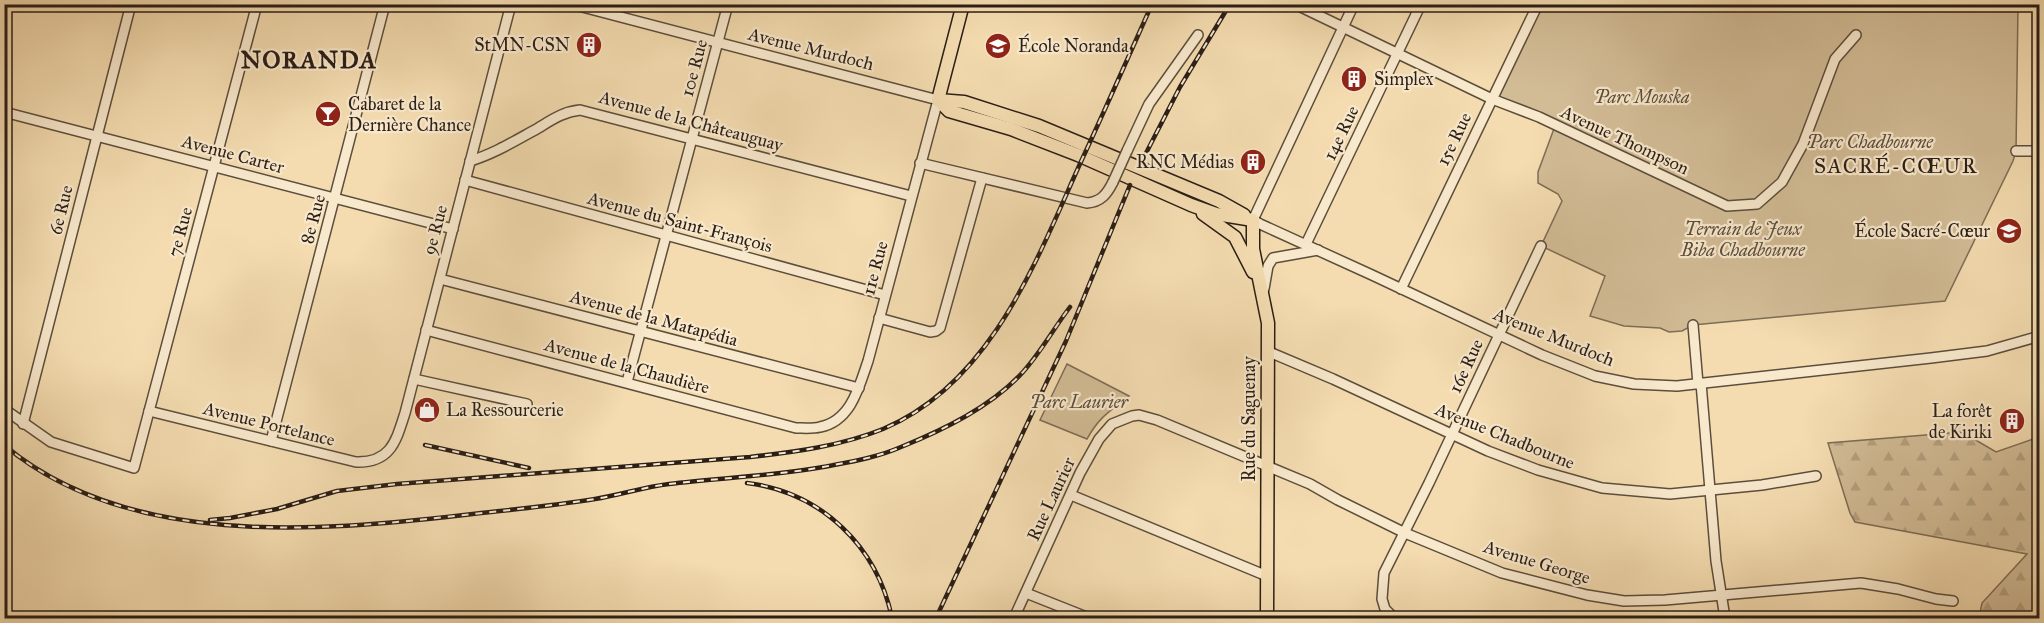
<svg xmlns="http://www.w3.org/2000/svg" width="2044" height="623" viewBox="0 0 2044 623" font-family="'IM FELL Great Primer',serif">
  <defs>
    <pattern id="forest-firs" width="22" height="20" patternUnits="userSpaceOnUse" patternTransform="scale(1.5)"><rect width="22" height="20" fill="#d2bc96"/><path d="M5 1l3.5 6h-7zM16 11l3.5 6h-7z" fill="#b4a181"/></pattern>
  </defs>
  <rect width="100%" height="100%" fill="#f4dcb0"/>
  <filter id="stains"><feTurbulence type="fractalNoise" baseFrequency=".00333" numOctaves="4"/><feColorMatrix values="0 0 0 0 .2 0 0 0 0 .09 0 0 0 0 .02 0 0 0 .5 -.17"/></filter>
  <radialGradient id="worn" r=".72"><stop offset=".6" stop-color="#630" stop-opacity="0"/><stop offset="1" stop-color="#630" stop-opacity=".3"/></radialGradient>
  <g fill="#d2bc96" stroke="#7e6d56" stroke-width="1.5">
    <polygon points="1538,5 2018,5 2016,151 2013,161 1945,301 1693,325 1682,331 1669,332 1660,328 1624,326 1590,316 1605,276 1541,246 1562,201 1558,194 1538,183 1538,172 1555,126 1492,99"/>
    <path d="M1067 364 1129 396C1110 411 1099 417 1087 439L1040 420Z"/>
  </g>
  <polygon fill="url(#forest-firs)" stroke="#7e6d56" stroke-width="1.5" points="1962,432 1996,452 2039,437 2039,618 1979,618 1982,603 2027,554 1855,522 1850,513 1828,443"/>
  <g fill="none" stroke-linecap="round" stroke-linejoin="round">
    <g stroke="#5c4e3c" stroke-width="12">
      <g id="minor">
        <polyline points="1354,4 1253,220 1260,224 1372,275 1542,355 1595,376 1634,384 1677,386 1931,358 1987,351 2040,336"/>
        <polyline points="4,7 5,4"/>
        <polyline points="1301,7 1492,99 1539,117 1727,206 1757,204 1782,182 1803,144 1835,59 1856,35"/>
        <polyline points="4,112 453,229"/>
        <polyline points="1127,151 1149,104 1198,35"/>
        <polyline points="2016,151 2040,151"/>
        <path d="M470 161C493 154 513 142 533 131 549 122 561 112 580 110L911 196"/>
        <path d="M920 163 1087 203C1101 202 1107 194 1113 182"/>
        <polyline points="465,180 885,295"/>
        <polyline points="1306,244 1421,4"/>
        <polyline points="440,279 859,388"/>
        <polyline points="1264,289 1268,266 1273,258 1318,250"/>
        <polyline points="1401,289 1538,4"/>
        <polyline points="879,318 930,332 936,331 940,328 982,178"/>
        <polyline points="1693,325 1698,384"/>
        <path d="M426 330 796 428C803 428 813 429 820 427 851 421 859 387 868 361L938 100 571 4"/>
        <polyline points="1267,351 1333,379 1488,451 1538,470 1602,488 1670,494 1762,485 1816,476"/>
        <polyline points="414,379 527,404"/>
        <polyline points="627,382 728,4"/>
        <polyline points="1701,383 1716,561 1725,618"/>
        <polyline points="4,409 51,442 134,468 257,4"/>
        <path d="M149 411 356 462C391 463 396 441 405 413L511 4"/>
        <polyline points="23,424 131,4"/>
        <polyline points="271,441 385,4"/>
        <polyline points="1071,495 1267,576"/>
        <polyline points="1026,593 1089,618"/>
        <polyline points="1014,618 1080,473 1099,439 1112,424 1132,416 1139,415 1157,420 1310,484 1338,500 1405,533 1502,573 1587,595 1624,601 1665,600 1861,583 1898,589 1936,599 1953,601"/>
        <polyline points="1394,618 1385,609 1382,599 1384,573 1429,483 1541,246"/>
      </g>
    </g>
    <g stroke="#2a1e16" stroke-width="15">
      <g id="major">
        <polyline points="938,100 949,111 1011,129 1078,155 1191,205 1216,214 1253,220"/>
        <polyline points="938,100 964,102 1039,126 1219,201 1244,215"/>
        <polyline points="938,100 963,4"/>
        <polyline points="1203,214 1235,237 1253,272"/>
        <polyline points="1253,220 1253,249 1268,323 1267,618"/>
      </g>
    </g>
    <use href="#minor" stroke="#f8e8cc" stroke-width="9"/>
    <use href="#major" stroke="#f4dcb0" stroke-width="12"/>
    <g stroke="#2a1e16" stroke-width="4.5">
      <g id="rail">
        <polyline points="1143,159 1180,87 1230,4"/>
        <path d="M4 445C127 548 316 532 464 515 507 510 552 506 595 499 620 495 644 487 669 484 720 478 772 476 823 467 849 462 876 458 901 447 943 430 991 407 1023 372 1041 352 1054 328 1070 307"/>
        <polyline points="425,445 529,468"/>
        <path d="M747 483C821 492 877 546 892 618"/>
        <path d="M210 520 230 518 277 509 337 491 397 484 750 457C795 452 841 446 883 429 990 384 1035 264 1079 166 1104 112 1128 58 1152 4"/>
        <polyline points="936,618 1066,341 1130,185"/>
      </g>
    </g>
    <use href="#rail" stroke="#f8e8cc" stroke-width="2" stroke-dasharray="7" stroke-linecap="butt"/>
    <g stroke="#5c4e3c" stroke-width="12" stroke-linecap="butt">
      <polyline id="minor-bridge" points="1113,182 1127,151"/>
    </g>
    <use href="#minor-bridge" stroke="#f8e8cc" stroke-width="9"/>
  </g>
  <defs>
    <g id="building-disc" transform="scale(1.35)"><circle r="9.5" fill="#8f2418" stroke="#f8e8cc"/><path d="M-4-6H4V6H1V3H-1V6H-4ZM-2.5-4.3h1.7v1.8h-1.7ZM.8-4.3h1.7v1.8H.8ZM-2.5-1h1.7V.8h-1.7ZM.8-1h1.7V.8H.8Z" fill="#fff"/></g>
    <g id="school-disc" transform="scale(1.35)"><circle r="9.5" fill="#8f2418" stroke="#f8e8cc"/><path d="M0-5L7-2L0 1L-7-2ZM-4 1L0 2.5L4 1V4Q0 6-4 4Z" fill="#fff"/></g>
    <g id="bar-disc" transform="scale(1.35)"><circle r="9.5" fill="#8f2418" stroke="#f8e8cc"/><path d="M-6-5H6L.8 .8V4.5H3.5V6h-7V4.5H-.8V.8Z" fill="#fff"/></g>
    <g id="shop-disc" transform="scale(1.35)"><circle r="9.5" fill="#8f2418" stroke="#f8e8cc"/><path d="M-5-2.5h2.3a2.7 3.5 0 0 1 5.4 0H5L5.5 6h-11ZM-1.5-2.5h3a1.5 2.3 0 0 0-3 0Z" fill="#fff"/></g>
  </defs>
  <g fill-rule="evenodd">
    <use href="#building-disc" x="589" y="45"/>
    <use href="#school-disc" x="998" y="46"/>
    <use href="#building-disc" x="1354" y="79"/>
    <use href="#bar-disc" x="328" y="114"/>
    <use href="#building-disc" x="1253" y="162"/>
    <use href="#school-disc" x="2009" y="231"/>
    <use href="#shop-disc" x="427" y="410"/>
    <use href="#building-disc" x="2012" y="421"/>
  </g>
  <g text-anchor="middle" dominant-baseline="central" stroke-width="4.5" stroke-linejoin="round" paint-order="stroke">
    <g font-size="18" fill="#2a1e16" stroke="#f8e8cc" text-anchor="end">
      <text x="570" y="45">StMN-CSN</text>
      <text x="1018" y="46" text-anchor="start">École Noranda</text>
      <text x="1374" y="79" text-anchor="start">Simplex</text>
      <text x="348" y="104" text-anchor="start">Cabaret de la<tspan x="348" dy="21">Dernière Chance</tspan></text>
      <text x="1234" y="162">RNC Médias</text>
      <text x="1990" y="231">École Sacré-Cœur</text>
      <text x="446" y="410" text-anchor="start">La Ressourcerie</text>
      <text x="1992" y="411">La forêt<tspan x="1992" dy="21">de Kiriki</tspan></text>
    </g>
    <g font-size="18" fill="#2a1e16" stroke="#f8e8cc">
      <text transform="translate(811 49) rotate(14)">Avenue Murdoch</text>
      <text transform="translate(694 68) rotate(-75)">10e Rue</text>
      <text transform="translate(691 121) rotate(15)">Avenue de la Châteauguay</text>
      <text transform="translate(1341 133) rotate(-64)">14e Rue</text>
      <text transform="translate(1454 139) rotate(-64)">15e Rue</text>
      <text transform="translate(1625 140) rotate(25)">Avenue Thompson</text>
      <text transform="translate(233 154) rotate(15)">Avenue Carter</text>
      <text transform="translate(61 210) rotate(-76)">6e Rue</text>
      <text transform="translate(313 219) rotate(-75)">8e Rue</text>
      <text transform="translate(680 222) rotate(15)">Avenue du Saint-François</text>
      <text transform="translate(435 230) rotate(-75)">9e Rue</text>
      <text transform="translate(180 232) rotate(-75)">7e Rue</text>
      <text transform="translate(875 268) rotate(-75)">11e Rue</text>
      <text transform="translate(654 318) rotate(15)">Avenue de la Matapédia</text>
      <text transform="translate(1554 337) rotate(22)">Avenue Murdoch</text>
      <text transform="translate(627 366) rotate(15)">Avenue de la Chaudière</text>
      <text transform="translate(1466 366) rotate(-65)">16e Rue</text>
      <text transform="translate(1249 419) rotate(-90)">Rue du Saguenay</text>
      <text transform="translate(269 424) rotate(14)">Avenue Portelance</text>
      <text transform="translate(1505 436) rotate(22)">Avenue Chadbourne</text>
      <text transform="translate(1051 499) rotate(-65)">Rue Laurier</text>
      <text transform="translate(1537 562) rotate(17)">Avenue George</text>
    </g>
    <g font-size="18" font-style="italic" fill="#5c4d3c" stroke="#f8e8cc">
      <text x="1642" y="97">Parc Mouska</text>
      <text x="1870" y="142">Parc Chadbourne</text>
      <text x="1743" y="229">Terrain de Jeux<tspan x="1743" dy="21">Biba Chadbourne</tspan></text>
      <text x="1079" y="402">Parc Laurier</text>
    </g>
    <g font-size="21" letter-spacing="1.5" fill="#2a1e16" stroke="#f8e8cc">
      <text x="1896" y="166">SACRÉ-CŒUR</text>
    </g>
    <g font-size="24" font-weight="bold" letter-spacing="1.5" fill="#2a1e16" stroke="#f8e8cc">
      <text x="309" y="60">NORANDA</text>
    </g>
  </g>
  <rect width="2044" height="623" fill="none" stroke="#f4dcb0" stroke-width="24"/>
  <rect x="6" y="6" width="2032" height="611" fill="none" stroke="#2a1e16" stroke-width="3"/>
  <rect x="12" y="12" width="2020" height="599" fill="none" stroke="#2a1e16" stroke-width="1.5"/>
  <rect width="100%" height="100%" filter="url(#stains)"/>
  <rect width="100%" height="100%" fill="url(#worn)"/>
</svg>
